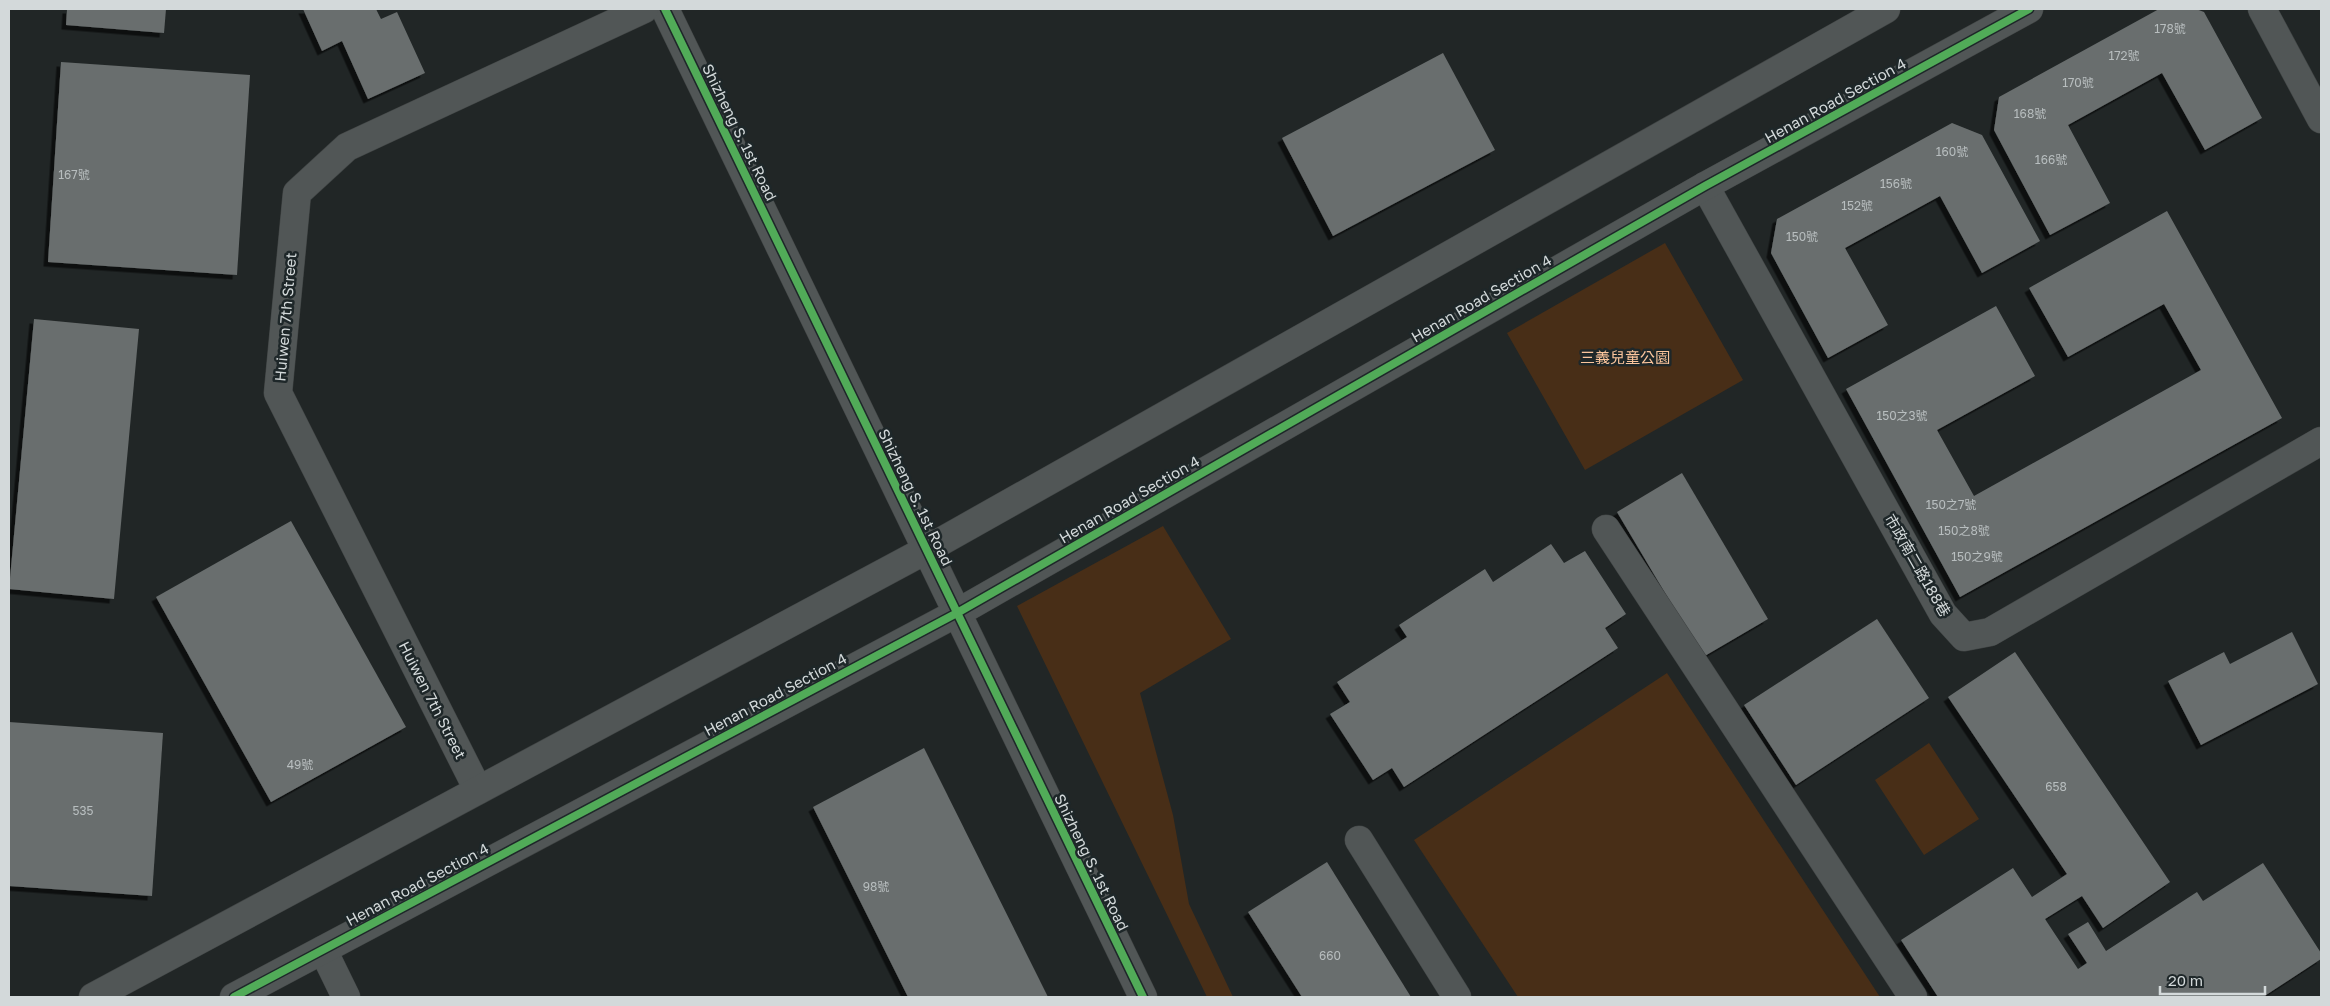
<svg xmlns="http://www.w3.org/2000/svg" width="2330" height="1006" viewBox="0 0 2330 1006" font-family="'Golos Text','Noto Sans TC',sans-serif">
  <defs>
    <filter id="shadow"><feDropShadow dx="-4.5" dy="4.5" stdDeviation="0" flood-color="#0009"/></filter>
  </defs>
  <rect width="100%" height="100%" fill="#212626"/>
  <g fill="#482e17">
    <polygon points="1665,243 1743,380 1585,470 1507,333"/>
    <polygon points="1163,526 1231,639 1140,693 1173,815 1189,904 1233,997 1207,997 1017,606"/>
    <polygon points="1667,673 1880,997 1518,997 1414,840"/>
    <polygon points="1929,743 1979,819 1924,855 1875,780"/>
  </g>
  <g fill="#696e6e" filter="url(#shadow)">
    <polygon points="67,9 166,9 164,33 66,25"/>
    <polygon points="303,9 376,9 381,19 397,12 425,73 368,99 342,41 322,51"/>
    <polygon points="2159,9 2196,9 2204,12 2262,118 2205,150 2162,73 2068,125 2110,203 2050,235 1994,130 1999,97"/>
    <polygon points="1443,53 1495,150 1333,236 1282,138"/>
    <polygon points="61,62 250,75 237,275 48,262"/>
    <polygon points="1952,123 1982,135 2040,241 1982,273 1940,196 1845,248 1888,325 1828,358 1771,253 1777,219"/>
    <polygon points="2167,211 2282,418 1960,597 1846,389 1996,306 2035,376 1937,430 1974,496 2201,370 2164,304 2068,357 2029,288"/>
    <polygon points="34,319 139,329 114,599 9,589"/>
    <polygon points="1682,473 1768,619 1703,657 1617,512"/>
    <polygon points="291,521 406,727 271,802 156,597"/>
    <polygon points="1551,544 1564,563 1585,551 1626,614 1605,628 1618,648 1404,787 1392,768 1373,780 1330,714 1350,702 1337,682 1407,637 1399,625 1485,569 1493,582"/>
    <polygon points="1877,619 1929,698 1796,785 1744,705"/>
    <polygon points="2292,632 2318,684 2201,745 2168,681 2224,652 2230,664"/>
    <polygon points="2015,652 2170,882 2103,928 2082,896 2045,919 2078,969 2087,963 2068,934 2088,922 2106,951 2197,892 2203,901 2263,863 2321,953 2321,959 2263,997 1938,997 1901,940 2013,868 2032,897 2067,874 1948,697"/>
    <polygon points="9,722 163,733 152,896 9,886"/>
    <polygon points="924,748 1048,997 908,997 813,807"/>
    <polygon points="1327,862 1411,997 1302,997 1248,912"/>
  </g>
  <g fill="none" stroke-linecap="round" stroke-linejoin="round">
    <g stroke="#3f4343" stroke-width="29">
      <g id="minor">
        <polyline points="665,9 1143,997"/>
        <polyline points="2262,9 2321,119"/>
        <polyline points="1705,186 1943,614 1964,637 1990,632 2321,441"/>
        <polyline points="1606,529 1913,997"/>
        <polyline points="478,790 278,393 297,193 347,147 644,9"/>
        <polyline points="1359,840 1457,997"/>
        <polyline points="323,950 346,997"/>
        <polyline points="93,997 926,550 1886,9"/>
        <polyline points="234,997 957,613 1705,186 2029,9"/>
      </g>
    </g>
    <use href="#minor" stroke="#515656" stroke-width="28"/>
    <g stroke="#1e2729" stroke-width="11">
      <g id="cycleway">
        <polyline points="665,9 1143,997"/>
        <polyline points="234,997 957,613 1705,186 2029,9"/>
      </g>
    </g>
    <use href="#cycleway" stroke="#51ab58" stroke-width="8"/>
  </g>
  <g text-anchor="middle" dominant-baseline="central" stroke-width="5" stroke-linejoin="round" paint-order="stroke">
    <g font-size="12" fill="#b8bebf">
      <text x="2170" y="28">178號</text>
      <text x="2124" y="55">172號</text>
      <text x="2078" y="82">170號</text>
      <text x="2030" y="113">168號</text>
      <text x="1952" y="151">160號</text>
      <text x="2051" y="159">166號</text>
      <text x="74" y="174">167號</text>
      <text x="1896" y="183">156號</text>
      <text x="1857" y="205">152號</text>
      <text x="1802" y="236">150號</text>
      <text x="1902" y="415">150之3號</text>
      <text x="1951" y="504">150之7號</text>
      <text x="1964" y="530">150之8號</text>
      <text x="1977" y="556">150之9號</text>
      <text x="300" y="764">49號</text>
      <text x="2056" y="786">658</text>
      <text x="83" y="810">535</text>
      <text x="876" y="886">98號</text>
      <text x="1330" y="955">660</text>
    </g>
    <g font-size="15" fill="#d3d9da" stroke="#1e2729">
      <text transform="translate(1835 100) rotate(-29)">Henan Road Section 4</text>
      <text transform="translate(740 132) rotate(64)">Shizheng S. 1st Road</text>
      <text transform="translate(1481 298) rotate(-30)">Henan Road Section 4</text>
      <text transform="translate(285 317) rotate(-85)">Huiwen 7th Street</text>
      <text transform="translate(916 497) rotate(64)">Shizheng S. 1st Road</text>
      <text transform="translate(1129 499) rotate(-30)">Henan Road Section 4</text>
      <text transform="translate(1918 565) rotate(60)">市政南二路188巷</text>
      <text transform="translate(775 694) rotate(-28)">Henan Road Section 4</text>
      <text transform="translate(433 700) rotate(63)">Huiwen 7th Street</text>
      <text transform="translate(1092 862) rotate(64)">Shizheng S. 1st Road</text>
      <text transform="translate(417 884) rotate(-28)">Henan Road Section 4</text>
    </g>
    <g font-size="15" fill="#fbc59c" stroke="#1e2729">
      <text x="1625" y="357">三義兒童公園</text>
    </g>
  </g>
  <rect width="2330" height="1006" fill="none" stroke="#d3d9da" stroke-width="20"/>
  <path d="M2160 986v8h105v-8" fill="none" stroke="#d3d9da" stroke-width="2.5"/>
  <text x="2168" y="986" font-size="15" fill="#d3d9da" stroke="#1e2729" stroke-width="4" paint-order="stroke">20 m</text>
</svg>
